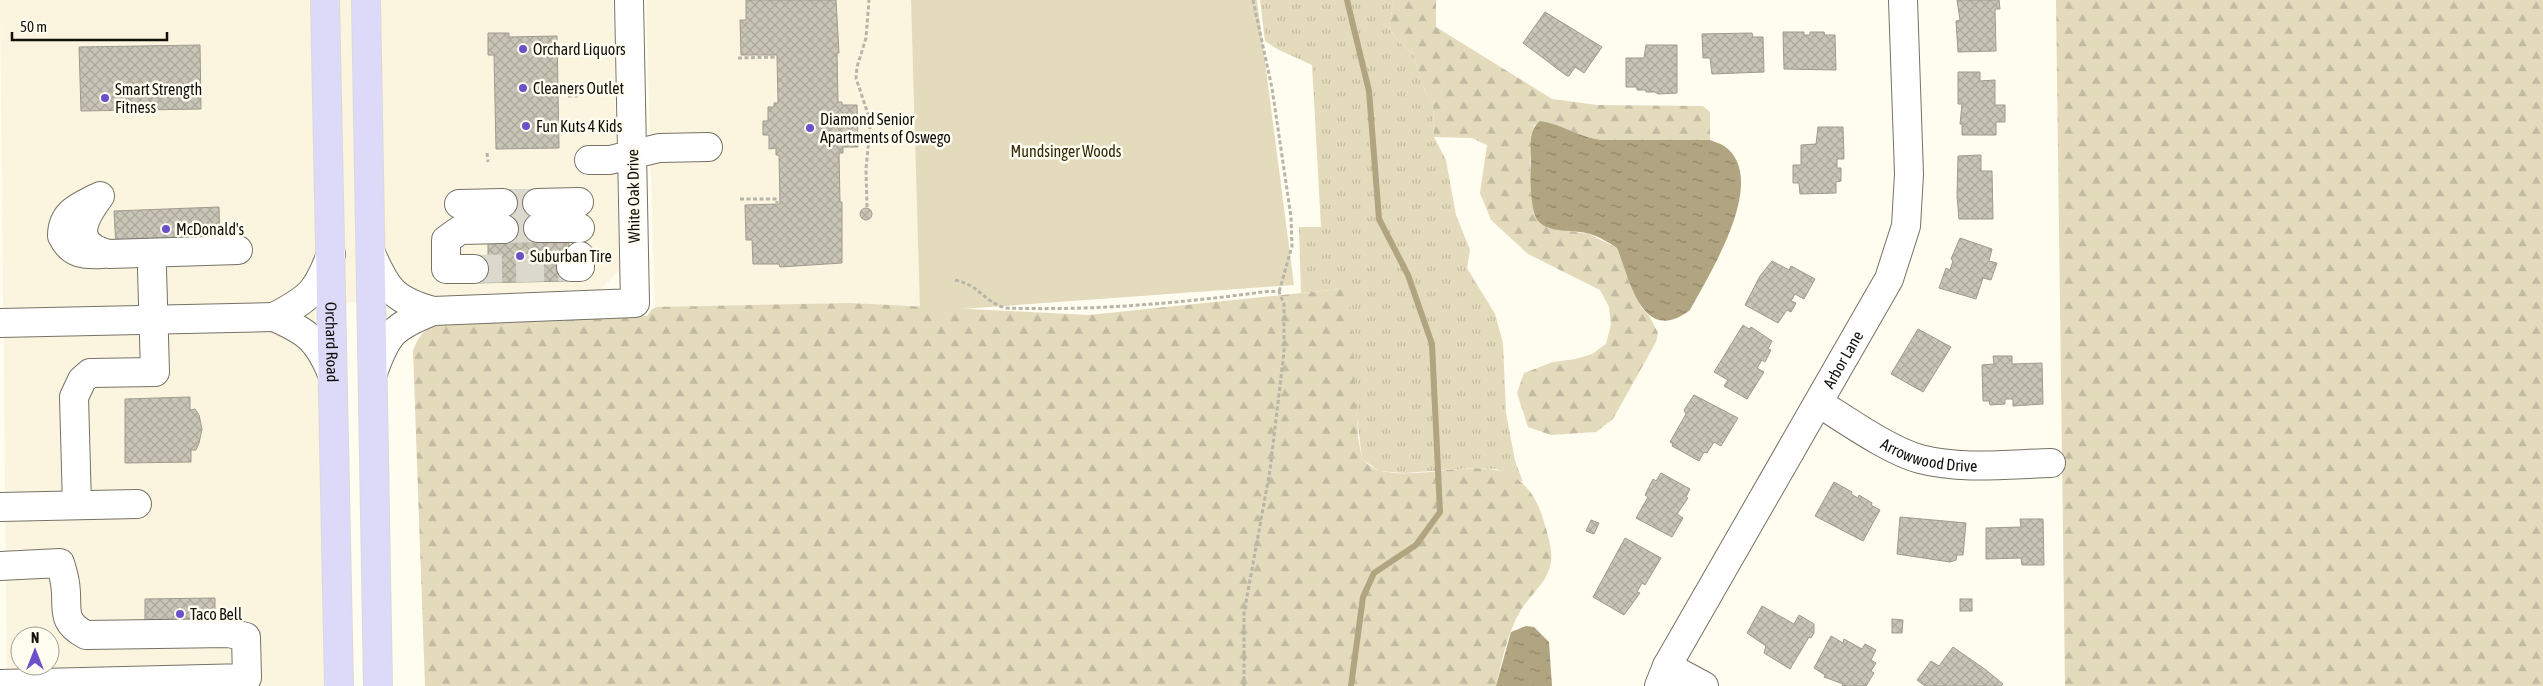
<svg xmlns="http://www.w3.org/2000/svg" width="2543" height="686" viewBox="0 0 2543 686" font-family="'Asap Condensed',sans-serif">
  <defs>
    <pattern id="grass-tufts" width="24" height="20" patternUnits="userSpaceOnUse" patternTransform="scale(1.25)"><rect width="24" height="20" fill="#e4dbbd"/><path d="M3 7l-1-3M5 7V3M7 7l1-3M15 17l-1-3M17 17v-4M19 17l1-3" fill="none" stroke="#c3bba1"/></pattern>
    <pattern id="forest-firs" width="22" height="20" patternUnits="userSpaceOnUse" patternTransform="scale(1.25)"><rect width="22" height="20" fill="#e4dbbd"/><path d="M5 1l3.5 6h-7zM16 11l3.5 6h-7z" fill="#c3bba1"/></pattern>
    <pattern id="water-ripples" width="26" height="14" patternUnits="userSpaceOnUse" patternTransform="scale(1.25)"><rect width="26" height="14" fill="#b0a580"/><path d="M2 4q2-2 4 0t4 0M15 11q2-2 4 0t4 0" fill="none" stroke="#8e8567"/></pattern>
    <pattern id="building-cross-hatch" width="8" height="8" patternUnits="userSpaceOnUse" patternTransform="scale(1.25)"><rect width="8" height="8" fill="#c8c4b6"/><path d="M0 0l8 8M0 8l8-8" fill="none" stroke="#aba79b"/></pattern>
  </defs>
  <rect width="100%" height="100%" fill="#fffcf0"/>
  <g fill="#fbf4df" fill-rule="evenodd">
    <path d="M0 0H613L619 271 599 291 315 304 328 686H7ZM20 636H50V666H20Z"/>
    <polygon points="646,0 911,0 920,312 655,314"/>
  </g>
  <polygon fill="url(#grass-tufts)" points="1260,0 1394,0 1389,26 1396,39 1413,54 1425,91 1433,103 1434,137 1446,160 1456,215 1470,250 1467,268 1495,314 1503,343 1506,413 1515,461 1523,482 1496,469 1473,468 1405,473 1379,471 1362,459 1341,289 1301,293 1299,227 1321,227 1312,65 1279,50 1265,41"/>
  <g fill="url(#forest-firs)">
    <path d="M1394 0H1436V27L1552 99 1597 105 1703 106 1710 112V140H1601C1576 137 1559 120 1534 125L1530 165 1534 213 1539 223 1548 228 1589 234 1617 248 1641 307 1650 317 1658 333 1656 342 1613 419 1596 432 1551 435 1528 427 1517 393 1524 373 1553 362 1576 359 1592 354 1606 344 1611 325 1609 307 1600 290 1528 254 1491 220 1480 193 1487 145 1472 138 1434 137 1433 103 1425 91 1413 54 1396 39 1389 26Z"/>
    <polygon points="2056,0 2543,0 2543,686 2065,686"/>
    <path d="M1341 289 1350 295 1358 437 1362 459C1367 463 1374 470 1381 471 1442 484 1519 434 1544 522 1548 537 1555 554 1549 570 1544 584 1529 597 1521 610 1507 633 1502 661 1496 686H425L413 351C419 334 426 327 444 323L647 316 652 309 657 307 850 303 1089 315Z"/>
  </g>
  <polygon fill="#e4dbbd" points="911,0 1257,0 1294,285 920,312"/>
  <g fill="url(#water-ripples)">
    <path d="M1540 121C1561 124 1579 137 1601 140H1710C1714 142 1720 143 1724 146 1771 178 1708 276 1690 310 1642 347 1630 279 1617 248 1608 242 1600 237 1590 234 1575 229 1548 234 1538 221 1530 211 1530 175 1531 161 1531 148 1528 130 1540 121Z"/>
    <polygon points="1526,626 1534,627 1549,642 1552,686 1496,686 1511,632"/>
  </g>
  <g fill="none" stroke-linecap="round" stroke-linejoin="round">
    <polyline stroke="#b0a580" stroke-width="6" points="1347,0 1369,91 1379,219 1408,275 1432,344 1440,512 1416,545 1374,573 1363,597 1351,686"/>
  </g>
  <g fill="url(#building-cross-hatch)" stroke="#9f9b8e">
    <polygon points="746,0 836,0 839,53 837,53 838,102 842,102 842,105 857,105 858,147 843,147 843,153 839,153 840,202 842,202 842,263 780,267 779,264 753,264 752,240 746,240 745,205 780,204 779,155 776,155 776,148 769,149 769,135 763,135 763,121 768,121 768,107 774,107 774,103 778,103 777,55 741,55 740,20 746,20"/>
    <polygon points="1957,0 1999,0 2000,9 1995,9 1996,51 1958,52 1956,21 1960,20"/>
    <polygon points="1545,12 1602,47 1584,73 1575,67 1569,76 1567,76 1523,43"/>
    <polygon points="1783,32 1804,32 1804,35 1810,35 1810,32 1824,32 1825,35 1835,35 1836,70 1784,69"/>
    <polygon points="488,33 509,33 509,37 557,36 559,148 496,149 494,55 488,55"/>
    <polygon points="1752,33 1753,37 1763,37 1764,72 1712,74 1710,58 1703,58 1702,34"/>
    <polygon points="200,45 201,109 81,111 79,47"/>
    <polygon points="1646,45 1677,45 1677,93 1658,94 1655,92 1646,92 1646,90 1637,90 1637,87 1626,87 1626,58 1644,58"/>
    <polygon points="1958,72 1980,72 1980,81 1995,80 1995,105 2005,105 2005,122 1996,122 1996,135 1962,135 1962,124 1960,124 1962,104 1958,104"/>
    <polygon points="1818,127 1843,127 1844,159 1837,159 1837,168 1841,168 1841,181 1836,182 1836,193 1800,194 1799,183 1793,183 1793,165 1801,165 1801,145 1816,144"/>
    <polygon points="1981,155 1981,171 1992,171 1993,219 1959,219 1957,196 1958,156"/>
    <polygon points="536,194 569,238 569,281 475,283 475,257 488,256 488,239 505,195"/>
    <polygon points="219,207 220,244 116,248 114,211"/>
    <circle cx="866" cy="214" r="6"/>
    <polygon points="1960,238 1992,249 1989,261 1997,263 1991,280 1983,278 1976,299 1939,288 1946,268 1950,270 1953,261 1951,259"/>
    <polygon points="1772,261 1789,270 1791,266 1815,279 1804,299 1795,294 1791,301 1796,303 1791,312 1787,310 1778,323 1745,305 1760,276"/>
    <polygon points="1743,325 1749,329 1751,327 1772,341 1768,349 1771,350 1765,362 1762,360 1757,368 1764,372 1747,399 1724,386 1728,380 1714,372"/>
    <polygon points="1918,329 1951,347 1923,392 1891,374"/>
    <polygon points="1993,356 2012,356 2012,364 2042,363 2043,404 2013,406 2013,399 2005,399 2005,404 1990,405 1989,401 1983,401 1982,365 1994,364"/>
    <polygon points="1694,395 1738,418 1721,446 1714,442 1707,453 1704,452 1699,461 1672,446 1673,444 1670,442 1686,414 1684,410"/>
    <polygon points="190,397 190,410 195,409 199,415 202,429 199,443 196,450 191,450 191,462 125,463 125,399"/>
    <polygon points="1661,473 1690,489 1686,497 1688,498 1677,514 1683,518 1672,537 1636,518 1648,497 1645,495 1653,479 1656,481"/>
    <polygon points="1834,482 1852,492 1851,494 1858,498 1859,495 1872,503 1871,505 1880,510 1863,541 1815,516"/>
    <polygon points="1900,517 1966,523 1963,555 1957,555 1956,560 1950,562 1897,554"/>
    <polygon points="2020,519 2043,519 2044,565 2022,565 2021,558 1986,559 1986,528 2021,527"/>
    <polygon points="1591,520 1599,523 1594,534 1586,531"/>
    <polygon points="1625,538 1661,558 1645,585 1642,583 1637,592 1640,593 1624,615 1593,597"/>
    <polygon points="215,598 215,629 145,629 145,599"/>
    <rect x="1960" y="599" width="12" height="12"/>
    <polygon points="1762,606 1794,624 1799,615 1814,624 1814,633 1811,638 1809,637 1790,669 1764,653 1766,646 1747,633"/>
    <polygon points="1892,619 1903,620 1902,633 1892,633"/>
    <polygon points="1831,636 1843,643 1844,639 1862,649 1865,644 1876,650 1871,660 1876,663 1871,671 1874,673 1866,686 1842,686 1843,684 1824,677 1825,675 1814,668"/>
    <polygon points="1953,647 1986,670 2003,684 2001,686 1925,686 1917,680 1931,661 1939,666"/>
  </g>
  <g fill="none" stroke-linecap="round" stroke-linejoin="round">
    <g stroke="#dbd9ce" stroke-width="28" stroke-dasharray="28 14" stroke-linecap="butt">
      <polyline points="503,203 537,203"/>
      <polyline points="504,229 538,228"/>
      <polyline points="474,269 571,267"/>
    </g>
    <g stroke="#767266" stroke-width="30">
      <g id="minor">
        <polyline points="589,160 610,160 659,148 708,147"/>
        <path d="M100 196C82 220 70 244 109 254L238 250"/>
        <path d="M96 198C78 207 62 213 62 236 71 254 83 255 102 254"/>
        <polyline points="537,203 579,202"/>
        <polyline points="459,204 503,203"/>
        <polyline points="538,228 580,228"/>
        <path d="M371 253C386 289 394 300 433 311L635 303 629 0"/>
        <path d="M331 254C317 292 310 298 274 317 308 332 318 340 332 374"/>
        <polyline points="571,267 580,267 580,256"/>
        <polyline points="474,269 446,269 446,240 460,230 504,229"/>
        <polyline points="0,323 274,317"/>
        <path d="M373 373C387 333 393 327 433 311"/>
        <path id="s1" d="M1819 403C1846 420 1890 451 1920 459 1962 470 2009 464 2051 463"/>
        <polyline points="77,505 74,397 82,380 90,373 155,372 152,269"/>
        <polyline points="0,507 137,504"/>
        <path d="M0 566 60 563C62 570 64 576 65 583 69 608 59 621 86 635L229 633 246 637 247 678 0 684"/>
        <polyline points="1667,666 1704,686"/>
        <path id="s2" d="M1659 686 1667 666 1889 279 1906 226 1909 174 1903 0"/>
      </g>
    </g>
    <g stroke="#d9d9d8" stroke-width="30">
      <g id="major">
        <path id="s3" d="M325 0 339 686"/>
        <polyline points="366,0 378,686"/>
      </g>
    </g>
    <g stroke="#b7b4aa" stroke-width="3" stroke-dasharray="4 2.5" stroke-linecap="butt">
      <polyline points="1253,0 1272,88 1291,217 1292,246 1279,292"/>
      <polyline points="738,58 776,57"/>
      <polyline points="568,96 578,96"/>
      <polyline points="487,153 488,162"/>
      <polyline points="740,199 777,199 777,203"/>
      <polyline points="867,207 866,169 870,127 868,114 856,78 857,67 866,38 869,0"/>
      <path d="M955 280C981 286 983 301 1005 308 1094 311 1182 303 1270 291L1279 292 1284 304V352L1270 470 1244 613V686"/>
    </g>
    <use href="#minor" stroke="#fff" stroke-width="28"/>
    <use href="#major" stroke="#dddaf9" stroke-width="28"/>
  </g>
  <g fill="#6c50c9" stroke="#fffcf0" stroke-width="2">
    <circle cx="523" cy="49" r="5"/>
    <circle cx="523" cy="88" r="5"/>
    <circle cx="105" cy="98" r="5"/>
    <circle cx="526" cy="126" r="5"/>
    <circle cx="810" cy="128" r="5"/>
    <circle cx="166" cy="229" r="5"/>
    <circle cx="520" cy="256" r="5"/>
    <circle cx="180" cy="614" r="5"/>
  </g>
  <g text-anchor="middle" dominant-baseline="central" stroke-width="5" stroke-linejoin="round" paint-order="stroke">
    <g font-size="16" fill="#11100b" stroke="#fffcf0" text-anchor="start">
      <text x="533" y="49">Orchard Liquors</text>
      <text x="533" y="88">Cleaners Outlet</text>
      <text x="115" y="89">Smart Strength<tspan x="115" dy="18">Fitness</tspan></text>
      <text x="820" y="119">Diamond Senior<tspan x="820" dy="18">Apartments of Oswego</tspan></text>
      <text x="536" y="126">Fun Kuts 4 Kids</text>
      <text x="176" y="229">McDonald's</text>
      <text x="530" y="256">Suburban Tire</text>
      <text x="190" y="614">Taco Bell</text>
    </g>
    <g font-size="16" fill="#332a09" stroke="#fffcf0">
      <text x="1066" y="151">Mundsinger Woods</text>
    </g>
    <g font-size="16" fill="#11100b" stroke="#fffcf0">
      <text transform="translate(633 196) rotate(-91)">White Oak Drive</text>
      <text stroke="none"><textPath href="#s3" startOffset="342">Orchard Road</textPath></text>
      <text stroke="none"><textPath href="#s2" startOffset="375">Arbor Lane</textPath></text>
      <text stroke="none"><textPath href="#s1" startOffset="124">Arrowwood Drive</textPath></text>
    </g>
  </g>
  <g transform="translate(35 651)"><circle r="24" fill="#fffcf0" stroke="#a09e94"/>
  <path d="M0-4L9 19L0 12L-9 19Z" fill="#6c50c9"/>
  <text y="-8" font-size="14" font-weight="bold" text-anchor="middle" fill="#11100b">N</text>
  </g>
  <path d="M12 32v8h155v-8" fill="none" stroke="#11100b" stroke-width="2.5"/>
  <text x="20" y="32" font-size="15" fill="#11100b" stroke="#fffcf0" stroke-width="4" paint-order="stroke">50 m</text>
</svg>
